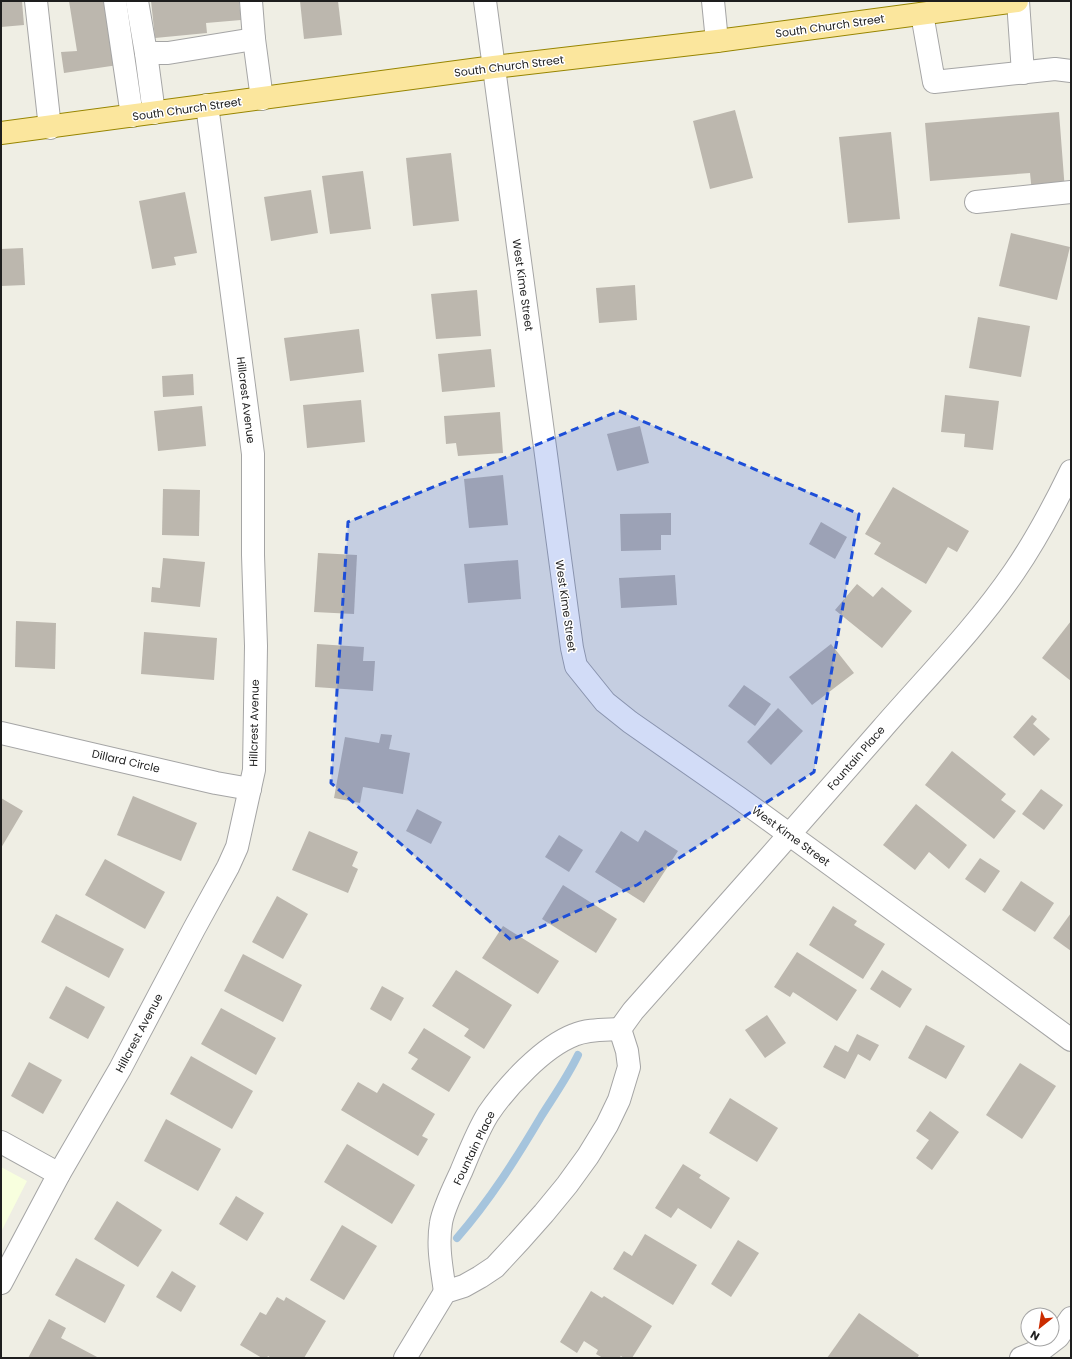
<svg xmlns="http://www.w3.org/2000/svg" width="1072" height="1359" viewBox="0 0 1072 1359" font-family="Poppins,sans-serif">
  <rect width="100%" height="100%" fill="#efeee4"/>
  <polygon fill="#f8ffde" points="1,1167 27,1181 1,1232"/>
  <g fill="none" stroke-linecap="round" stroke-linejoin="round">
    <path stroke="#a5c4dd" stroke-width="8" d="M457 1238C490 1200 516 1159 542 1115 554 1096 568 1076 578 1055"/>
  </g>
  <g fill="#bcb7ae">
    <polygon points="1,1 22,1 24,25 1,27"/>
    <polygon points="69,1 108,1 118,65 64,73 61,52 77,51"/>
    <polygon points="151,1 239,1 241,20 206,23 207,33 155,38"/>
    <polygon points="300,1 338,1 342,35 304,39"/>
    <polygon points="735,110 753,178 710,189 693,121"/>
    <polygon points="1059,112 1065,191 1032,193 1030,173 930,181 925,123"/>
    <polygon points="891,132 900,219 848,223 839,137"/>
    <polygon points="451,153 459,221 413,226 406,158"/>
    <polygon points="363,171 371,229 330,234 322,176"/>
    <polygon points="311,190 318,233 271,241 264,197"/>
    <polygon points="185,192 197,253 174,257 176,265 152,269 139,201"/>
    <polygon points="1011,233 1070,247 1057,300 999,286"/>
    <polygon points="23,248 25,285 1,286 1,249"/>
    <polygon points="635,285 637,320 599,323 596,288"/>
    <polygon points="477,290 481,336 436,339 431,294"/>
    <polygon points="978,317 1030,326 1021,377 969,368"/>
    <polygon points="359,329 364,372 290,381 284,338"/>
    <polygon points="491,349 495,387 442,392 438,354"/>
    <polygon points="193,374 194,395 163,397 162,376"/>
    <polygon points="945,395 999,401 993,450 964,447 965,434 941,432"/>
    <polygon points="361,400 365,442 307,448 303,405"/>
    <polygon points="202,406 206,446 158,451 154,411"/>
    <polygon points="500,412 503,453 458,456 456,443 446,444 444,416"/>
    <polygon points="640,426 649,463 617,471 607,434"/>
    <polygon points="503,475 508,525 469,528 464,479"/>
    <polygon points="893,487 969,531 957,552 948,547 926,584 874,554 881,543 865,534"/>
    <polygon points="163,489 200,490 199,536 162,535"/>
    <polygon points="671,513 671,535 661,535 661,550 621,551 620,514"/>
    <polygon points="821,522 847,537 835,559 809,544"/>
    <polygon points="318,553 357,555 354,614 314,612"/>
    <polygon points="163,558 205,562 200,607 151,602 152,587 160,588"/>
    <polygon points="518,560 521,599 468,603 464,564"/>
    <polygon points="675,575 677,605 621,608 619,578"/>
    <polygon points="857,584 873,597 882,587 912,611 882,648 835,610"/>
    <polygon points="16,621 56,623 55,669 15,667"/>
    <polygon points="1071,621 1071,681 1042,658"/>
    <polygon points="144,632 217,638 214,680 141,674"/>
    <polygon points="317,644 364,647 363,661 375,661 373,691 315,687"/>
    <polygon points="831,644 854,673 812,705 789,677"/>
    <polygon points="744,685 771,704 755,726 728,706"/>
    <polygon points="778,708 803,731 771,765 747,742"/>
    <polygon points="1032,715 1037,719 1033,724 1050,739 1034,756 1013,737"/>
    <polygon points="381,734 392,735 389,749 410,753 403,794 363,787 360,803 334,798 345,737 379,743"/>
    <polygon points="952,751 1006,794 1001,800 1016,811 994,839 925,785"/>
    <polygon points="1041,789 1063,805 1044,830 1022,814"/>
    <polygon points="133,796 197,823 181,861 117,835"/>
    <polygon points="1,798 23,811 1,848"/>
    <polygon points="916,804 967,845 949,869 929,852 915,870 883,845"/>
    <polygon points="417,809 442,822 431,844 406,831"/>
    <polygon points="645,830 678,851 644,903 595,872 621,831 638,842"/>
    <polygon points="309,831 358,852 352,866 358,869 348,893 292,870"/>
    <polygon points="559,835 583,850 569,872 545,857"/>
    <polygon points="980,858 1000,871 985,893 965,879"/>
    <polygon points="105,859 165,892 145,929 85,895"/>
    <polygon points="1021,881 1054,903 1035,932 1002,910"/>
    <polygon points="563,885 617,919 596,953 542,919"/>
    <polygon points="277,896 308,914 283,959 252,942"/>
    <polygon points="833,906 857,921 854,925 885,944 863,979 809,945"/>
    <polygon points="1071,913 1071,951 1053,938"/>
    <polygon points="56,914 124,949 109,978 41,942"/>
    <polygon points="503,926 559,961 538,994 482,958"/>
    <polygon points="797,952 857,990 837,1021 793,992 790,997 774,987"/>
    <polygon points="243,954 302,985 283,1022 224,991"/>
    <polygon points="456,970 512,1005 484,1049 464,1036 469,1029 432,1006"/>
    <polygon points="882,970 912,989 900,1008 870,989"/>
    <polygon points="66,986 105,1007 88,1039 49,1018"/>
    <polygon points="382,986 404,998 391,1021 370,1009"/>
    <polygon points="221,1008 276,1038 256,1075 201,1044"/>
    <polygon points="767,1015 786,1043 765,1058 745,1030"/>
    <polygon points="926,1025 965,1046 946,1079 908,1058"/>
    <polygon points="424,1028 471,1057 449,1092 411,1069 418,1059 408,1053"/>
    <polygon points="857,1034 879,1045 870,1061 858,1054 845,1079 823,1067 835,1045 848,1052"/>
    <polygon points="191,1056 253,1091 232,1129 170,1094"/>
    <polygon points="29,1062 62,1080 43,1114 11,1096"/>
    <polygon points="1020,1063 1056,1086 1022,1139 986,1115"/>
    <polygon points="358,1082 377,1093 383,1083 435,1114 422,1136 428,1139 418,1156 341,1110"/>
    <polygon points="730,1098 778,1128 757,1162 709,1133"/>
    <polygon points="930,1111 959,1132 932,1170 916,1158 929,1140 916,1131"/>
    <polygon points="166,1119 221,1149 198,1191 144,1161"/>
    <polygon points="347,1144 415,1185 392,1224 324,1182"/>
    <polygon points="683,1164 701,1175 699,1178 730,1198 711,1229 678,1208 671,1218 655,1208"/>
    <polygon points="236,1196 264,1213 247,1241 219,1224"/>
    <polygon points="117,1201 162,1230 138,1267 94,1239"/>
    <polygon points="342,1225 377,1246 344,1300 310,1280"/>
    <polygon points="645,1234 697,1265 673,1305 613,1269 624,1251 632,1256"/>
    <polygon points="738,1240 759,1253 731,1297 711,1284"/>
    <polygon points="76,1258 125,1285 105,1323 55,1295"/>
    <polygon points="172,1271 196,1286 181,1312 156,1297"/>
    <polygon points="591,1291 602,1298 604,1296 652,1326 632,1358 624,1358 621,1356 619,1358 603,1358 596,1354 598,1350 584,1341 577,1353 560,1342"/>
    <polygon points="277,1297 284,1301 286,1297 326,1321 304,1358 271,1358 268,1356 267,1358 262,1358 240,1345 260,1312 266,1315"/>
    <polygon points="859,1313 919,1355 917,1358 827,1358"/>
    <polygon points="49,1319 66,1328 61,1338 99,1358 28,1358"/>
  </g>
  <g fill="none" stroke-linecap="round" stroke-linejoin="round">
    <g stroke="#a5a5a5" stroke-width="24">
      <g id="minor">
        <polyline points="36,1 50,128"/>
        <polyline points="115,1 132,116"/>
        <polyline points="137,1 146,53 168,53 254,39"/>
        <polyline points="251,1 254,39 262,99"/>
        <polyline points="485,1 572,648 576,666 605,702 630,722 739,798 980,973 1071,1040"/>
        <polyline points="713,1 717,41"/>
        <polyline points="1018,1 1023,73"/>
        <polyline points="922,14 934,82 1055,69 1071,71"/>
        <polyline points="146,53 154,113"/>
        <polyline points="976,202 1071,192"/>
        <polyline points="1,733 216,783 250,789"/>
        <path d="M620 1029 633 1011C716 918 799 824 881 730 926 678 975 629 1014 572 1036 540 1054 506 1071 471"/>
        <polyline points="1,1142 59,1174"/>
        <polyline points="1,1283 59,1174 120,1069 194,929 228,867 237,847 254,770 256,646 253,555 253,454 207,105"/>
        <path d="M445 1292C442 1269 437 1247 441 1223 443 1209 455 1185 461 1172 469 1153 477 1132 488 1114 507 1086 543 1047 574 1035 588 1029 605 1030 620 1029"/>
        <polyline points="405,1358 445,1292 464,1286 480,1277 495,1267 520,1240 544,1213 567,1185 588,1156 607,1125 619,1100 629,1067 627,1051 620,1029"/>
        <polyline points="1021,1358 1041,1350 1058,1337 1071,1318"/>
      </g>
    </g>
    <g stroke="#978501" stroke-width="24">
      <polyline id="major" points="1,133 494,67 717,41 1017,1"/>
    </g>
    <use href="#minor" stroke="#fff" stroke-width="22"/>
    <use href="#major" stroke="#fbe69d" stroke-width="22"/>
  </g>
  <path fill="#1d4ed8" fill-opacity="0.2" stroke="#1d4ed8" stroke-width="3" stroke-dasharray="8 5" stroke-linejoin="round" d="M619 411 859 514 814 772 637 885 511 940 331 783 348 522Z"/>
  <g text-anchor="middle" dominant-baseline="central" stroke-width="3" stroke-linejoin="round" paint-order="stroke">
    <g font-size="11" fill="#1e1e1e" stroke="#fff">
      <text transform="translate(830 26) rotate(-8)">South Church Street</text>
      <text transform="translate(509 66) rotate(-7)">South Church Street</text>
      <text transform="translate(187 109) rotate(-8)">South Church Street</text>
      <text transform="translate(523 285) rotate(82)">West Kime Street</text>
      <text transform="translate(246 400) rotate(83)">Hillcrest Avenue</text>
      <text transform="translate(566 606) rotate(82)">West Kime Street</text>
      <text transform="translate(254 723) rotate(-89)">Hillcrest Avenue</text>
      <text transform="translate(856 758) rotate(-49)">Fountain Place</text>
      <text transform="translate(126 761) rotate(13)">Dillard Circle</text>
      <text transform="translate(791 836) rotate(36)">West Kime Street</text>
      <text transform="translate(139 1033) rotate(-62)">Hillcrest Avenue</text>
      <text transform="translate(474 1148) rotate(-64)">Fountain Place</text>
    </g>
  </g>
  <rect width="1072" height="1359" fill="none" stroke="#1e1e1e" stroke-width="4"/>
  <g transform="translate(1040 1327) rotate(210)"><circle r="19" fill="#ffffff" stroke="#a5a5a5"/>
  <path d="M0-3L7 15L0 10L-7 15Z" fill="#cb2c01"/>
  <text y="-6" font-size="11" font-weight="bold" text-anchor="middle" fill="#1e1e1e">N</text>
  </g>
</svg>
